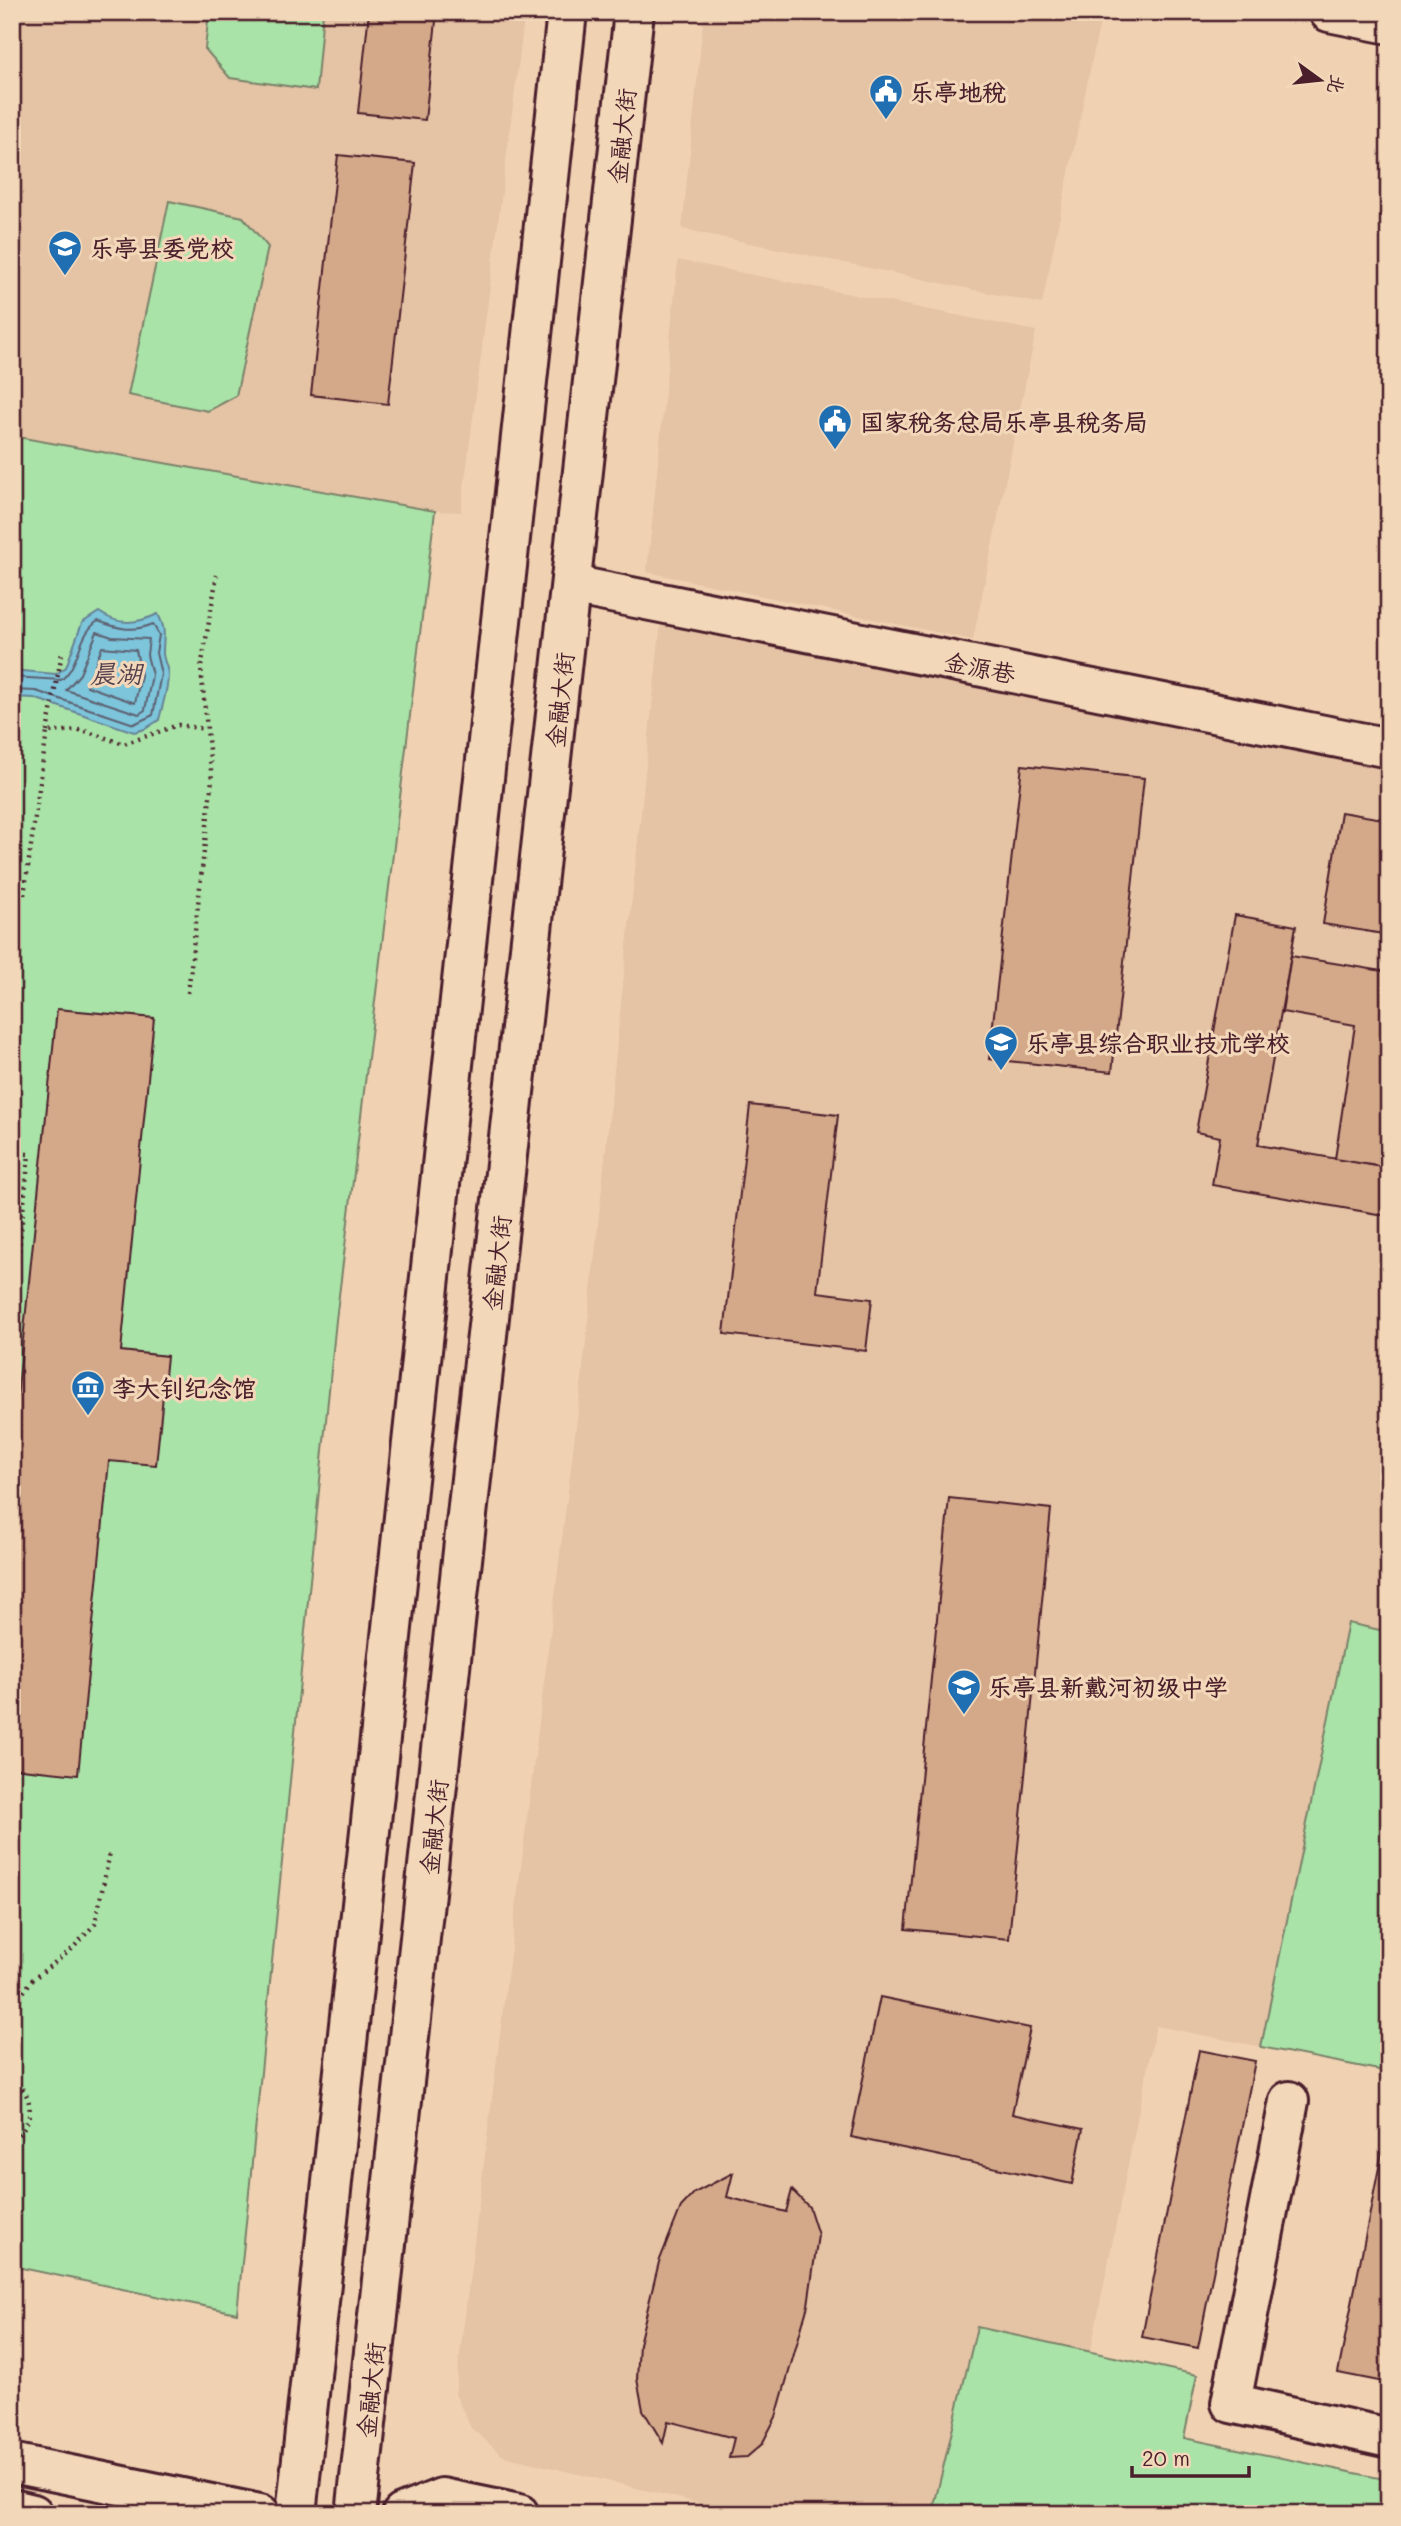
<svg xmlns="http://www.w3.org/2000/svg" width="1401" height="2526" viewBox="0 0 1401 2526" font-family="Mali,'LXGW WenKai TC',sans-serif">
  <rect width="100%" height="100%" fill="#f0d2b3"/>
  <filter id="ink" filterUnits="userSpaceOnUse"><feTurbulence type="fractalNoise" baseFrequency=".0143" numOctaves="2"/><feDisplacementMap in="SourceGraphic" scale="14" xChannelSelector="R" yChannelSelector="G"/><feConvolveMatrix kernelMatrix="1 2 1 2 8 2 1 2 1" color-interpolation-filters="sRGB"/></filter>
  <g filter="url(#ink)">
    <g fill="#e5c3a5">
      <polygon points="12,12 525,12 461,512 435,511 12,436"/>
      <polygon points="704,12 1102,12 1042,304 682,229"/>
      <polygon points="678,260 1036,331 973,640 647,572"/>
      <polygon points="661,620 1389,766 1389,2072 1156,2026 1090,2354 977,2327 932,2514 744,2514 503,2456 471,2428 455,2394 582,1378"/>
    </g>
    <g fill="#a9e3a7" stroke="#7a8169" stroke-width="2">
      <polygon points="209,12 323,12 316,90 230,78 205,49"/>
      <polygon points="169,201 243,217 268,247 236,396 208,411 128,395"/>
      <polygon points="12,436 435,511 336,1320 237,2313 12,2266"/>
      <polygon points="1348,1623 1389,1632 1389,2072 1261,2047"/>
      <polygon points="977,2327 1197,2375 1184,2438 1389,2480 1389,2514 932,2514"/>
    </g>
    <path fill="#7bc5db" stroke="#678395" stroke-width="2" d="M99 612C119 626 136 624 158 614 167 632 163 634 163 653 163 660 168 667 168 675 168 690 162 706 159 720L145 729 134 732 34 698 12 697V670L56 674 66 667 82 623Z"/>
    <g fill="none" stroke-linecap="round" stroke-linejoin="round">
      <g stroke="#5e6171" stroke-width="2">
        <polygon points="97,632 112,637 149,639 147,655 152,675 145,710 139,714 66,690 80,674"/>
        <polygon points="102,647 136,650 141,675 135,703 87,686"/>
        <path d="M12 677 61 680C81 664 77 635 98 621 117 628 132 633 153 624L159 635 156 653 161 674 153 715 134 724 36 691 12 690"/>
      </g>
    </g>
    <g fill="#d4a98a" stroke="#4a1f2b" stroke-width="2">
      <polygon points="369,12 437,12 425,120 358,113"/>
      <polygon points="338,155 415,163 388,404 311,395"/>
      <polygon points="1022,765 1144,778 1112,1072 989,1059"/>
      <polygon points="1341,812 1389,820 1389,935 1323,924"/>
      <polygon points="1235,915 1296,926 1258,1145 1389,1168 1389,1216 1212,1185 1220,1137 1196,1132"/>
      <polygon points="1291,956 1389,972 1389,1168 1335,1159 1355,1025 1282,1012"/>
      <polygon points="57,1009 154,1018 121,1351 167,1356 156,1465 109,1461 78,1775 12,1768 12,1447"/>
      <polygon points="750,1105 838,1115 817,1292 872,1299 866,1351 724,1334"/>
      <polygon points="949,1498 1051,1509 1009,1939 906,1929"/>
      <polygon points="880,1997 1030,2028 1012,2114 1083,2129 1072,2184 851,2137"/>
      <polygon points="1199,2050 1255,2061 1198,2348 1142,2337"/>
      <polygon points="1389,2117 1389,2383 1338,2373"/>
      <polygon points="733,2173 727,2197 786,2212 792,2190 809,2207 818,2235 808,2305 776,2417 762,2444 747,2457 729,2458 734,2438 668,2421 663,2443 643,2410 637,2379 639,2344 659,2262 681,2207 694,2193"/>
    </g>
    <g fill="none" stroke-linecap="round" stroke-linejoin="round">
      <g stroke="#4a1f2b" stroke-width="44">
        <g id="street">
          <polyline points="1329,12 1389,24"/>
          <polyline points="571,585 1389,748"/>
          <polyline points="1289,2101 1231,2403 1389,2438"/>
          <polyline points="402,2514 442,2498 519,2514"/>
        </g>
      </g>
      <g stroke="#4a1f2b" stroke-width="44">
        <g id="secondary">
          <polyline points="296,2514 567,12"/>
          <polyline points="356,2514 634,12"/>
        </g>
      </g>
      <g stroke="#4a1f2b" stroke-width="44">
        <g id="highway">
          <polyline points="12,2463 260,2514"/>
          <polyline points="12,2509 33,2514"/>
        </g>
      </g>
      <g stroke="#4a1f2b" stroke-width="4.5" stroke-dasharray="2 5" stroke-linecap="butt">
        <polyline points="47,732 62,653"/>
        <polyline points="24,895 47,732 82,730 124,744 178,725 205,729"/>
        <polyline points="188,993 212,780 201,668 217,575"/>
        <polyline points="12,1153 29,1154 18,1259 12,1258"/>
        <polyline points="12,1387 18,1387"/>
        <polyline points="12,2039 20,1997 32,1980 71,1950 95,1924 110,1852"/>
        <path d="M12 2079C36 2095 35 2125 12 2140"/>
      </g>
      <use href="#street" stroke="#f2d7b9" stroke-width="38"/>
      <use href="#secondary" stroke="#f2d7b9" stroke-width="38"/>
      <use href="#highway" stroke="#f2d7b9" stroke-width="38"/>
    </g>
  </g>
  <defs>
    <g id="civic-pin" transform="scale(1.75)"><path d="M0 17L-7.5 6A9.5 9.5 0 1 1 7.5 6Z" fill="#1f6fb2" stroke="#f2d7b9"/><path d="M-.6-6.5H3V-4.5H.6V-3L4-1V1h2V6H-6V1h2V-1L-.6-3ZM-1.2 2.5V6h2.4V2.5Z" fill="#fff"/></g>
    <g id="school-pin" transform="scale(1.75)"><path d="M0 17L-7.5 6A9.5 9.5 0 1 1 7.5 6Z" fill="#1f6fb2" stroke="#f2d7b9"/><path d="M0-5L7-2L0 1L-7-2ZM-4 1L0 2.5L4 1V4Q0 6-4 4Z" fill="#fff"/></g>
    <g id="museum-pin" transform="scale(1.75)"><path d="M0 17L-7.5 6A9.5 9.5 0 1 1 7.5 6Z" fill="#1f6fb2" stroke="#f2d7b9"/><path d="M0-6L6-3V-2H-6V-3ZM-5-1h2V3h-2ZM-1-1h2V3h-2ZM3-1h2V3H3ZM-6 4H6V6H-6Z" fill="#fff"/></g>
  </defs>
  <g fill-rule="evenodd">
    <use href="#civic-pin" x="886" y="91"/>
    <use href="#school-pin" x="65" y="247"/>
    <use href="#civic-pin" x="835" y="421"/>
    <use href="#school-pin" x="1001" y="1042"/>
    <use href="#museum-pin" x="88" y="1387"/>
    <use href="#school-pin" x="964" y="1686"/>
  </g>
  <g text-anchor="middle" dominant-baseline="central" stroke-width="6" stroke-linejoin="round" paint-order="stroke">
    <g font-size="24" font-weight="bold" fill="#4a1f2b" stroke="#f2d7b9" text-anchor="start">
      <text x="910" y="91">乐亭地税</text>
      <text x="90" y="247">乐亭县委党校</text>
      <text x="860" y="421">国家税务总局乐亭县税务局</text>
      <text x="1026" y="1042">乐亭县综合职业技术学校</text>
      <text x="112" y="1387">李大钊纪念馆</text>
      <text x="988" y="1686">乐亭县新戴河初级中学</text>
    </g>
    <g font-size="24" fill="#4a1f2b" stroke="#f2d7b9">
      <text transform="translate(621 136) rotate(-84)">金融大街</text>
      <text transform="translate(980 667) rotate(11)">金源巷</text>
      <text transform="translate(559 700) rotate(-84)">金融大街</text>
      <text transform="translate(496 1263) rotate(-84)">金融大街</text>
      <text transform="translate(433 1827) rotate(-84)">金融大街</text>
      <text transform="translate(370 2390) rotate(-84)">金融大街</text>
    </g>
    <g font-size="26" font-style="italic" fill="#54404e" stroke="#f2d7b9">
      <text x="116" y="673">晨湖</text>
    </g>
  </g>
  <rect width="1401" height="2526" fill="none" stroke="#f2d7b9" stroke-width="42"/>
  <rect x="21" y="21" width="1359" height="2484" fill="none" stroke="#4a1f2b" stroke-width="2.5" filter="url(#ink)"/>
  <g transform="translate(1320 80) rotate(105)" stroke="#f2d7b9" stroke-width="5" paint-order="stroke">
  <path d="M0-5L12 26L0 18L-12 26Z" fill="#4a1f2b"/>
  <text y="-10" font-size="19" font-weight="bold" text-anchor="middle" fill="#4a1f2b">北</text>
  </g>
  <path d="M1132 2466v10h117v-10" fill="none" stroke="#4a1f2b" stroke-width="3.5"/>
  <text x="1142" y="2466" font-size="21" fill="#4a1f2b" stroke="#f2d7b9" stroke-width="5" paint-order="stroke">20 m</text>
</svg>
